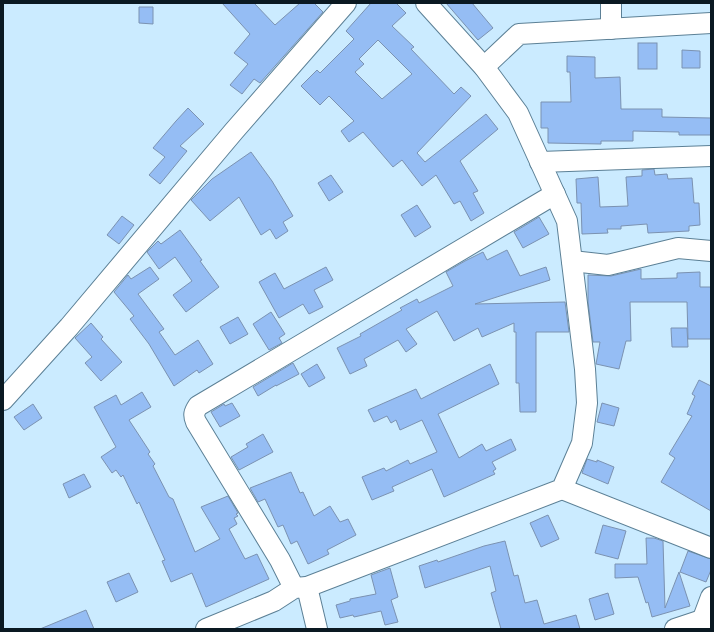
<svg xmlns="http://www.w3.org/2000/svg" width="714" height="632" viewBox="0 0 714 632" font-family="'Sofia Sans Condensed',sans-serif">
  <rect width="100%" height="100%" fill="#cbebff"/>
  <g fill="#95bdf4" stroke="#7b92b1" fill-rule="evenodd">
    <polygon points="222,3 254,3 275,25 300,3 314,3 323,12 260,83 254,79 242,94 230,85 248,64 234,53 250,34"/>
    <path d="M371 3H396L406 13 392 26 414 47 411 49 454 94 461 87 471 96 417 153 425 162 486 114 498 129 460 161 478 191 473 193 484 213 471 221 460 201 454 204 436 175 422 186 402 160 393 167 363 132 349 142 341 131 354 121 329 96 320 105 301 86 317 70 320 73 354 39 346 31ZM378 40 412 74 382 99 355 72 364 64 359 59Z"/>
    <polygon points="446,3 472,3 493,28 478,40"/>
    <polygon points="139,7 153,7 153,24 139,23"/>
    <rect x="638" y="43" width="19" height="26"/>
    <polygon points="682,50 700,51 700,68 682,68"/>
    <polygon points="567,56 595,57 595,78 620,77 621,109 662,109 662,117 711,118 711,135 679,135 679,132 633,131 633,141 601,141 601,144 548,143 548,128 541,128 541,102 571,102 570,72 567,72"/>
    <polygon points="188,108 204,124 180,146 187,151 160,184 149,175 165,157 153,148 176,121"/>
    <polygon points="251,152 272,181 293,216 283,222 288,231 276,239 270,229 261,235 239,197 210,221 191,200 212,179"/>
    <polygon points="654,169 655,175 667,174 668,179 692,178 694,203 699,203 700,225 689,226 689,231 648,233 647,224 621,226 621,229 607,229 608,233 582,234 581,203 577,203 576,179 598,177 600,207 628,206 626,177 642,176 642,170"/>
    <polygon points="331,175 343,192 329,201 318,183"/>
    <polygon points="417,205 431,227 415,237 401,215"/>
    <polygon points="122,216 134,225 119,244 107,235"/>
    <polygon points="539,217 549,234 523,248 514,232"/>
    <polygon points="180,230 202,260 200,261 219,287 186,312 173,295 192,281 175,257 159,269 147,252 158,241 161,244"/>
    <polygon points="507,250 520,276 546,267 550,280 475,304 565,302 569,332 536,332 536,412 520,412 519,383 516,383 516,332 514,332 514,323 482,337 478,328 454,341 437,311 406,329 417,344 406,352 398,340 364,359 367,366 350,374 337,348 361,336 360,334 402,310 400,308 417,299 419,303 453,286 446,272 465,261 483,252 487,260"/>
    <polygon points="150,267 159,279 138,294 164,329 159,332 175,355 198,340 213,364 199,373 197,370 174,386 149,344 130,319 134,316 114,292 128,275 131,279"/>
    <polygon points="326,267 333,280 314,290 323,307 309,314 303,304 279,318 259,282 275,273 284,289"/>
    <polygon points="641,269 641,279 677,278 677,273 700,272 700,287 711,287 711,339 688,339 687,302 630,302 631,341 626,341 619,369 596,364 600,342 593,342 588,302 588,275 611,276"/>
    <polygon points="271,312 285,334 279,338 282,343 269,350 253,324"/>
    <polygon points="238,317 248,334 230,344 220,327"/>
    <polygon points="91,323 103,337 101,339 122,362 101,381 85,363 92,357 75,338"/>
    <polygon points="671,328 687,328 688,347 672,347"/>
    <polygon points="293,363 299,374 276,386 276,385 258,396 253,387"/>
    <polygon points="317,364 325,378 309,387 301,374"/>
    <polygon points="490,364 499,384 438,414 459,458 482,444 486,451 511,439 516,450 492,462 496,469 493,471 495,474 444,497 432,469 392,487 394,491 372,500 362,477 384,468 386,471 408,460 410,464 437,452 422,420 400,430 396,420 391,423 387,416 374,422 368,410 416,389 421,399"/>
    <polygon points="699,380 711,386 711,511 661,482 675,458 669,454 692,416 687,414 695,396 692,394"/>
    <polygon points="142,392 151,407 129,420 150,452 148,454 155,464 153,466 169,497 173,499 195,552 220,539 201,507 228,496 238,513 236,514 238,516 234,518 237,524 229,529 245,559 257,554 269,579 206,607 192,573 171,582 162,561 165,560 139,502 137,504 123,475 121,477 116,470 112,473 101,457 116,447 94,407 116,395 121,405"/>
    <polygon points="232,403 240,416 220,427 211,412 224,404 225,406"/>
    <polygon points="602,403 619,408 614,426 597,422"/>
    <polygon points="33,404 42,418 24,430 14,417"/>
    <polygon points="263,434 273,452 239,470 231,457 248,447 246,444"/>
    <polygon points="587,459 597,462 597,460 614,467 608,484 582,473"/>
    <polygon points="291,472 300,493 303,492 314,516 330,506 340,522 348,519 356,535 327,550 329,554 308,564 297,541 291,544 283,525 278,527 265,499 258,502 250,488"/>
    <polygon points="84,474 91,487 69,498 63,484"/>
    <polygon points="548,515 559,539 541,547 530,523"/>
    <polygon points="603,525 626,531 618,559 595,553"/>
    <polygon points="646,538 654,538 663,541 665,608 679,572 690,606 652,617 648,602 646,603 638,577 615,578 615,564 647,564"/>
    <polygon points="505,541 514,576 518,575 525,603 537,600 544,624 576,615 580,629 501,629 491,593 496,591 490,566 425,588 419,566 437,560 438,562 484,546"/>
    <polygon points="688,551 711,559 711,570 706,582 680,572"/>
    <polygon points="390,568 398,597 391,600 398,622 385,625 381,611 354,617 353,615 340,618 336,605 350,601 350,599 376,594 371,575"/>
    <polygon points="129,573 138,592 116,602 107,582"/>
    <polygon points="608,593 614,614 595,620 589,599"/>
    <polygon points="86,610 94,629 40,629"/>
  </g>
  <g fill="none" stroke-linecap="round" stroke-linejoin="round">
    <g stroke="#5c8096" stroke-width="22">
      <g id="street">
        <polyline points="611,29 611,3"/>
        <polyline points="484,67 519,34 711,23"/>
        <polyline points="540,162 711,156"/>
        <polyline points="572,261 608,265 678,248 711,251"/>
        <polyline points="3,400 69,327 234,131 346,3"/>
        <polyline points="562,489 711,548"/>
        <polyline points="307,587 317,629"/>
        <path d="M294 588 280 560 196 422C193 415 194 412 198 406L555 194"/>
        <polyline points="206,629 274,601 294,588 307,587 562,489 582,443 587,403 585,369 567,221 518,113 484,67 426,3"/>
        <polyline points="675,629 702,620"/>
        <polyline points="699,629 711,597"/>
      </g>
    </g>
    <use href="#street" stroke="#fff" stroke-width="20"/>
  </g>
  <rect width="714" height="632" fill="none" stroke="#0a1922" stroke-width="8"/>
</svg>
